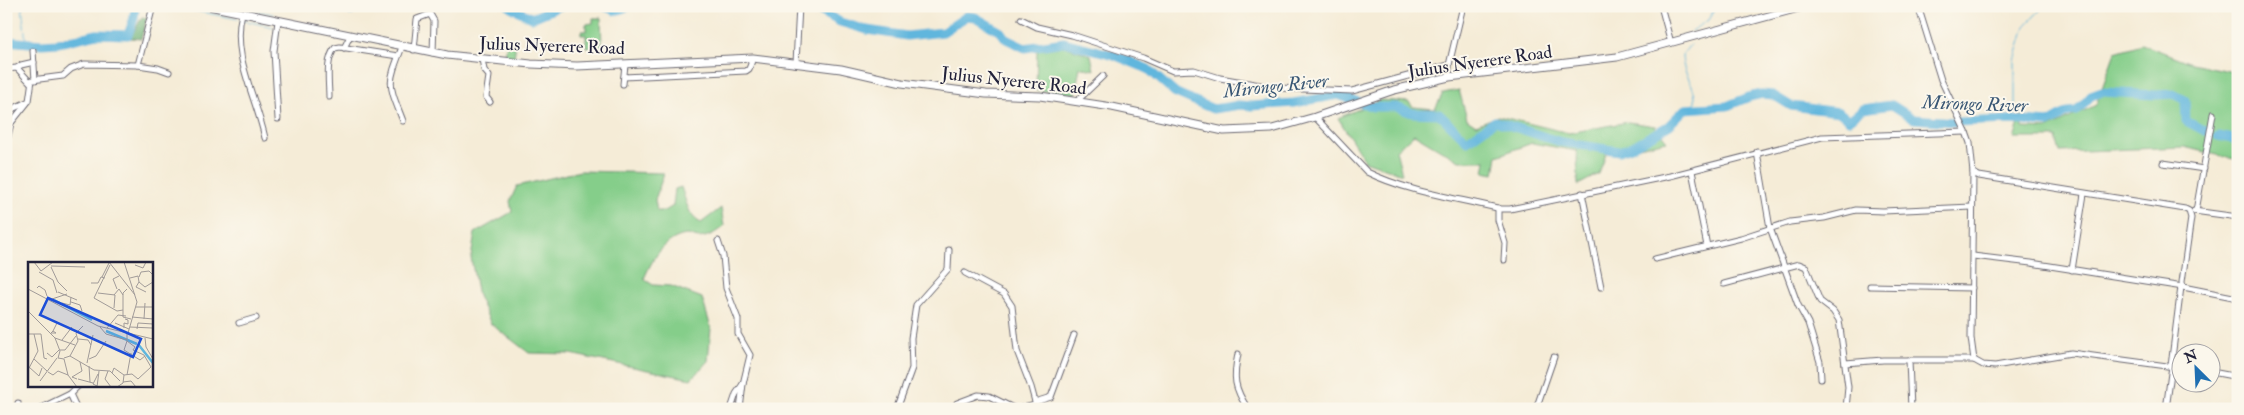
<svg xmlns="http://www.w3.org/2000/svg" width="2244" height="415" viewBox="0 0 2244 415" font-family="'IM FELL Double Pica',serif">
  <rect width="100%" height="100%" fill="#fbf7ec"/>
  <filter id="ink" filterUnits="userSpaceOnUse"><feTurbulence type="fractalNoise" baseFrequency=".02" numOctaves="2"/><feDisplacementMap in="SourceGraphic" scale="10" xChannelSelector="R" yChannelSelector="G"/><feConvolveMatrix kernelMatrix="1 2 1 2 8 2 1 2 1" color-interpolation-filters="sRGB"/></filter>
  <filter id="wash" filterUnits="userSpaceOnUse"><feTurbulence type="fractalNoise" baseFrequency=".0096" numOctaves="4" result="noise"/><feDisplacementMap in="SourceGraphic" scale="20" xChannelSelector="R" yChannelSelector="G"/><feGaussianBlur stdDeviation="1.12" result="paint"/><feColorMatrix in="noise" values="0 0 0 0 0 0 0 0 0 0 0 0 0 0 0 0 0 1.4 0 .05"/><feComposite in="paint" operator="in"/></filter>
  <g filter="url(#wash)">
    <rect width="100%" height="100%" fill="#f5ecd7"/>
    <g fill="#85ce8a" stroke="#547862">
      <polygon points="593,18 601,18 602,47 586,47 586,35 581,35 581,31 586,31 586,24 593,23"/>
      <polygon points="507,42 516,43 514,58 505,57"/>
      <polygon points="2142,44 2191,63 2238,73 2238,160 2184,147 2060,152 2056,138 2014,138 2022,115 2023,128 2047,129 2096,105 2115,52"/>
      <polygon points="1064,46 1091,55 1094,70 1080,67 1075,94 1036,90 1037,50"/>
      <polygon points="1459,90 1467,119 1476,125 1498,116 1569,133 1628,122 1655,126 1667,141 1606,154 1599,174 1578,185 1577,151 1532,143 1497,156 1494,174 1484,172 1486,161 1459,161 1414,134 1396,150 1402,174 1365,161 1338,118 1380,100 1409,102 1413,107 1435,109 1443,93"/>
      <path d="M580 171 664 173 655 200 657 211H665L673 206 675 189 681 187C686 200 688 217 701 223L721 208 724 226C717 232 709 237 699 238 695 238 691 235 687 235 665 237 651 261 644 279L653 285 671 286 702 298 711 328 708 361 691 379 570 354 529 353 491 324 478 296 471 258 475 233 512 212 510 201 517 186Z"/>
    </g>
    <polygon fill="#6cb176" stroke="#476a58" points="142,17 147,18 141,39 130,38"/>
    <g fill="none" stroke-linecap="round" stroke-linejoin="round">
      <g stroke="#60b6dd" stroke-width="1">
        <polyline points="22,6 26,42"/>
        <polyline points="236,6 273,14"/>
        <polyline points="181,7 185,9"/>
        <polyline points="191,10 238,19"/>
        <polyline points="242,20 273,27"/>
        <polyline points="1691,31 1710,19 1715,6"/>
        <path d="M1690 45 1682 55C1683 80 1697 80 1695 108"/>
        <polyline points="2011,120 2015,112 2015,60 2025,26 2044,6"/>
      </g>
      <g stroke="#60b6dd" stroke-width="9">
        <polyline points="340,6 351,11 359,6"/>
        <polyline points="509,6 532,18 560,6"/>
        <polyline points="604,6 616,11 629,6"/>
        <polyline points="811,6 840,22 867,30 907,36 943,32 967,16 975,17 1001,32 1006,39 1025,48 1064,42 1114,55 1148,69 1174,92 1213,109 1240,105 1251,106 1294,103 1338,95 1373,107 1396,107 1412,113 1439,114 1467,141 1495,121 1561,142 1619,151 1631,147 1668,126 1685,109 1727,106 1749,97 1762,94 1773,95 1791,106 1839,112 1849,120 1863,109 1892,105 1914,119 1955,122 2011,120 2049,123 2068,112 2077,111 2091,96 2102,92 2156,95 2173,94 2185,100 2186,121 2205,131"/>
        <polyline points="6,41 42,44 58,43 97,34 128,35 134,18 135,6"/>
        <polyline points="2218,136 2238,140"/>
      </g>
    </g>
  </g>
  <g filter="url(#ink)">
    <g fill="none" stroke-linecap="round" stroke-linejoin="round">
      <g stroke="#6c6972" stroke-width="7">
        <g id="minor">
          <polyline points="1661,6 1671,43"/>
          <polyline points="1918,6 1941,80 1966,132 1970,143 1973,173 1979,176 2185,209 2189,211 2191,218 2182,282 2183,287 2238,298"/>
          <path d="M242 13C231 56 256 96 265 138"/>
          <polyline points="1021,19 1037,27 1072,35 1143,58 1173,71 1194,70 1220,78 1278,88 1352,91 1449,65"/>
          <path d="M402 47C387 86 388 82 403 121"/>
          <polyline points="344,48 350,36"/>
          <polyline points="414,50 417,19 430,14 434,21 433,53"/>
          <polyline points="33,51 35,80"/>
          <polyline points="482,59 484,70 489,76 486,97 490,102"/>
          <polyline points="796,63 799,6"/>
          <polyline points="138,65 153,6"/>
          <polyline points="17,68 21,65 34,62"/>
          <polyline points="6,69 17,68 30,82"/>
          <polyline points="624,77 746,71 749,69 753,58"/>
          <polyline points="1449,77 1449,65 1463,6"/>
          <polyline points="623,84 625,65"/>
          <path d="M329 97C329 83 325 60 335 48L340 47 398 56"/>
          <polyline points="1076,102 1103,76"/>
          <polyline points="6,112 29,101 32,80 63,76 71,69 84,64 138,65 158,68 169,72"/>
          <path d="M1315 117 1367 172C1407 192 1457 198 1501 209H1510L1670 176 1822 137 1966 132"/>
          <polyline points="278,119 274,51 278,21"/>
          <polyline points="6,145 11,123 27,103"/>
          <polyline points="1757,152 1770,228 1798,305 1808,323 1820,362 1821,379"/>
          <polyline points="2163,163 2204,169"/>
          <polyline points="1692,171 1707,246"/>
          <polyline points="1973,173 1971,338 1974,360 1983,365 1995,366 2071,353 2182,368"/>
          <polyline points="1582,193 1601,287"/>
          <polyline points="1498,208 1498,220 1505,243 1504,260"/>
          <polyline points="2194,211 2238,217"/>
          <polyline points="2196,211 2213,114"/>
          <polyline points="718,241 723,256 726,288 738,319 738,334 750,355 743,384 736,394 731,409"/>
          <polyline points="1973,256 2031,263 2183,287"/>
          <polyline points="1655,259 1741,238 1790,222 1824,218 1856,210 1883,211 1972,207"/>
          <polyline points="2072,270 2084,194"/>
          <polyline points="965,273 1004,294 1012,306 1017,351 1031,387 1037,409"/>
          <polyline points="1724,284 1799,264 1806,267 1820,301 1833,311 1839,320 1848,387 1846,409"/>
          <polyline points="1870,286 1972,288"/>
          <polyline points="239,323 256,318"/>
          <path d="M1238 354C1233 378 1234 388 1248 409"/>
          <polyline points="1909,360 1911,409"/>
          <polyline points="1845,363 1883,360 1974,360"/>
          <polyline points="2171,366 2181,287"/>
          <polyline points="2212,372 2238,377"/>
          <polyline points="70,394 77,409"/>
          <polyline points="1035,402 1051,397 1074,335"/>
          <polyline points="957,403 978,395 989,396 1015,409"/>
          <polyline points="18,409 18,403"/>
          <polyline points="39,409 70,394 78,386"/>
          <polyline points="740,409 743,384"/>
          <polyline points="897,409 912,368 911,338 916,305 948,269 949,250"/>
          <polyline points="1018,409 1036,405"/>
          <polyline points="1536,409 1554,357"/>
          <polyline points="2166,409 2172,366"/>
        </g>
      </g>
      <g stroke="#6c6972" stroke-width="9">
        <polyline id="highway" points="209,6 447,55 531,64 577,66 753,58 841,69 902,83 986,94 1040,96 1112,107 1224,131 1272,129 1315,117 1394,90 1449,77 1617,57 1806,6"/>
      </g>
      <use href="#minor" stroke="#fff" stroke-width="5"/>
      <use href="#highway" stroke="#fff" stroke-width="7"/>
    </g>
  </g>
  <g text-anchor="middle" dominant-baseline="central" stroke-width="4" stroke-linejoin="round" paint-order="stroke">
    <g font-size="18" fill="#22223b" stroke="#fbf7ec">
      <text transform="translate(552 46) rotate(2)">Julius Nyerere Road</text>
      <text transform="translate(1480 62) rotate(-8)">Julius Nyerere Road</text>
      <text transform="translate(1014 81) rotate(6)">Julius Nyerere Road</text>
    </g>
    <g font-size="19" font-style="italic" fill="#385674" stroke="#fbf7ec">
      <text transform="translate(1276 86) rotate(-6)">Mirongo River</text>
      <text transform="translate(1975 104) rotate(2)">Mirongo River</text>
    </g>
  </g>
  <g transform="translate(28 262)">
    <rect width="125" height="125" fill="#f5ecd7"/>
    <path fill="none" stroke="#60b6dd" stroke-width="2.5" d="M26 38 64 58M78 69 109 82M110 82 125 101"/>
    <path fill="none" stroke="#a19b99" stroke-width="1" d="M6 0 13 9 25 0M81 0 107 33M96 0 109 40 100 71M82 3 66 36 89 49 95 48M107 3 115 6 118 0M23 4 57 5M23 5 30 20 39 29M11 10 25 18 29 31M74 15 81 1M111 15 113 10 121 9 125 13M102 16 110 14 111 20 117 25 125 20M111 20 108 25 118 30M63 21H70L73 15 77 16M9 26 11 24 17 28 19 34M0 27 70 64 125 77M89 27 85 17 91 14M99 27 95 31V55L103 57M30 30 49 38M70 31 87 33 86 46M86 33 91 27 95 33M24 37 39 32M43 40 52 43 54 49M34 41 42 43 43 35M108 45H125M0 49 27 76 32 89 30 96 36 97 40 113 49 125M104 55 125 57M116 57 117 41M87 61 101 67M72 65 78 72 99 78M102 65 124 66M79 66 90 53 98 54M96 66V61L100 62V58L97 57M109 67 110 61 125 62V66M25 69 23 71H28L25 69 29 61M0 72H13L16 96 19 97M27 76 47 83M117 76 118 85 125 97M50 77 60 78 63 83M34 78 44 65M99 79 96 88 112 98 117 94M32 88H37L48 74M19 91 24 95 31 88M42 94 50 79 48 71 55 64M36 96 42 94 66 108 82 109 92 119M6 97 19 109M61 97 68 94 78 79M59 101 65 73M61 104 62 120M1 105 11 114 14 106M0 108 10 89 6 72M80 109 77 117 83 125M20 110 25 113 30 109 40 113M84 111 86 106 96 113M99 113 103 91M49 117 44 115 54 109 52 100M50 117 65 121M12 119 29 96M95 120 103 119 108 125M69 124 65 122 70 112M69 125 71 109M89 125 95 121 96 113 104 112 110 117 123 105 116 93 105 88 107 85 99 79V72"/>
    <path fill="#1d4ed8" fill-opacity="0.15" stroke="#1d4ed8" stroke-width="2.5" d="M20 36 113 77 105 95 12 53Z"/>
    <rect width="125" height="125" fill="none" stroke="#22223b" stroke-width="2.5"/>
  </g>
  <rect width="2244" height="415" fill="none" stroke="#fbf7ec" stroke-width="25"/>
  <g transform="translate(2196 368) rotate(336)"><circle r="24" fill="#fbf7ec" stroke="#a4a2a5"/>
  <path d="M0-4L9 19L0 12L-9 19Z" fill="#1f6fb2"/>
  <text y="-8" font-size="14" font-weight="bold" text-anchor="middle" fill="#22223b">N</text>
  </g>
</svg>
